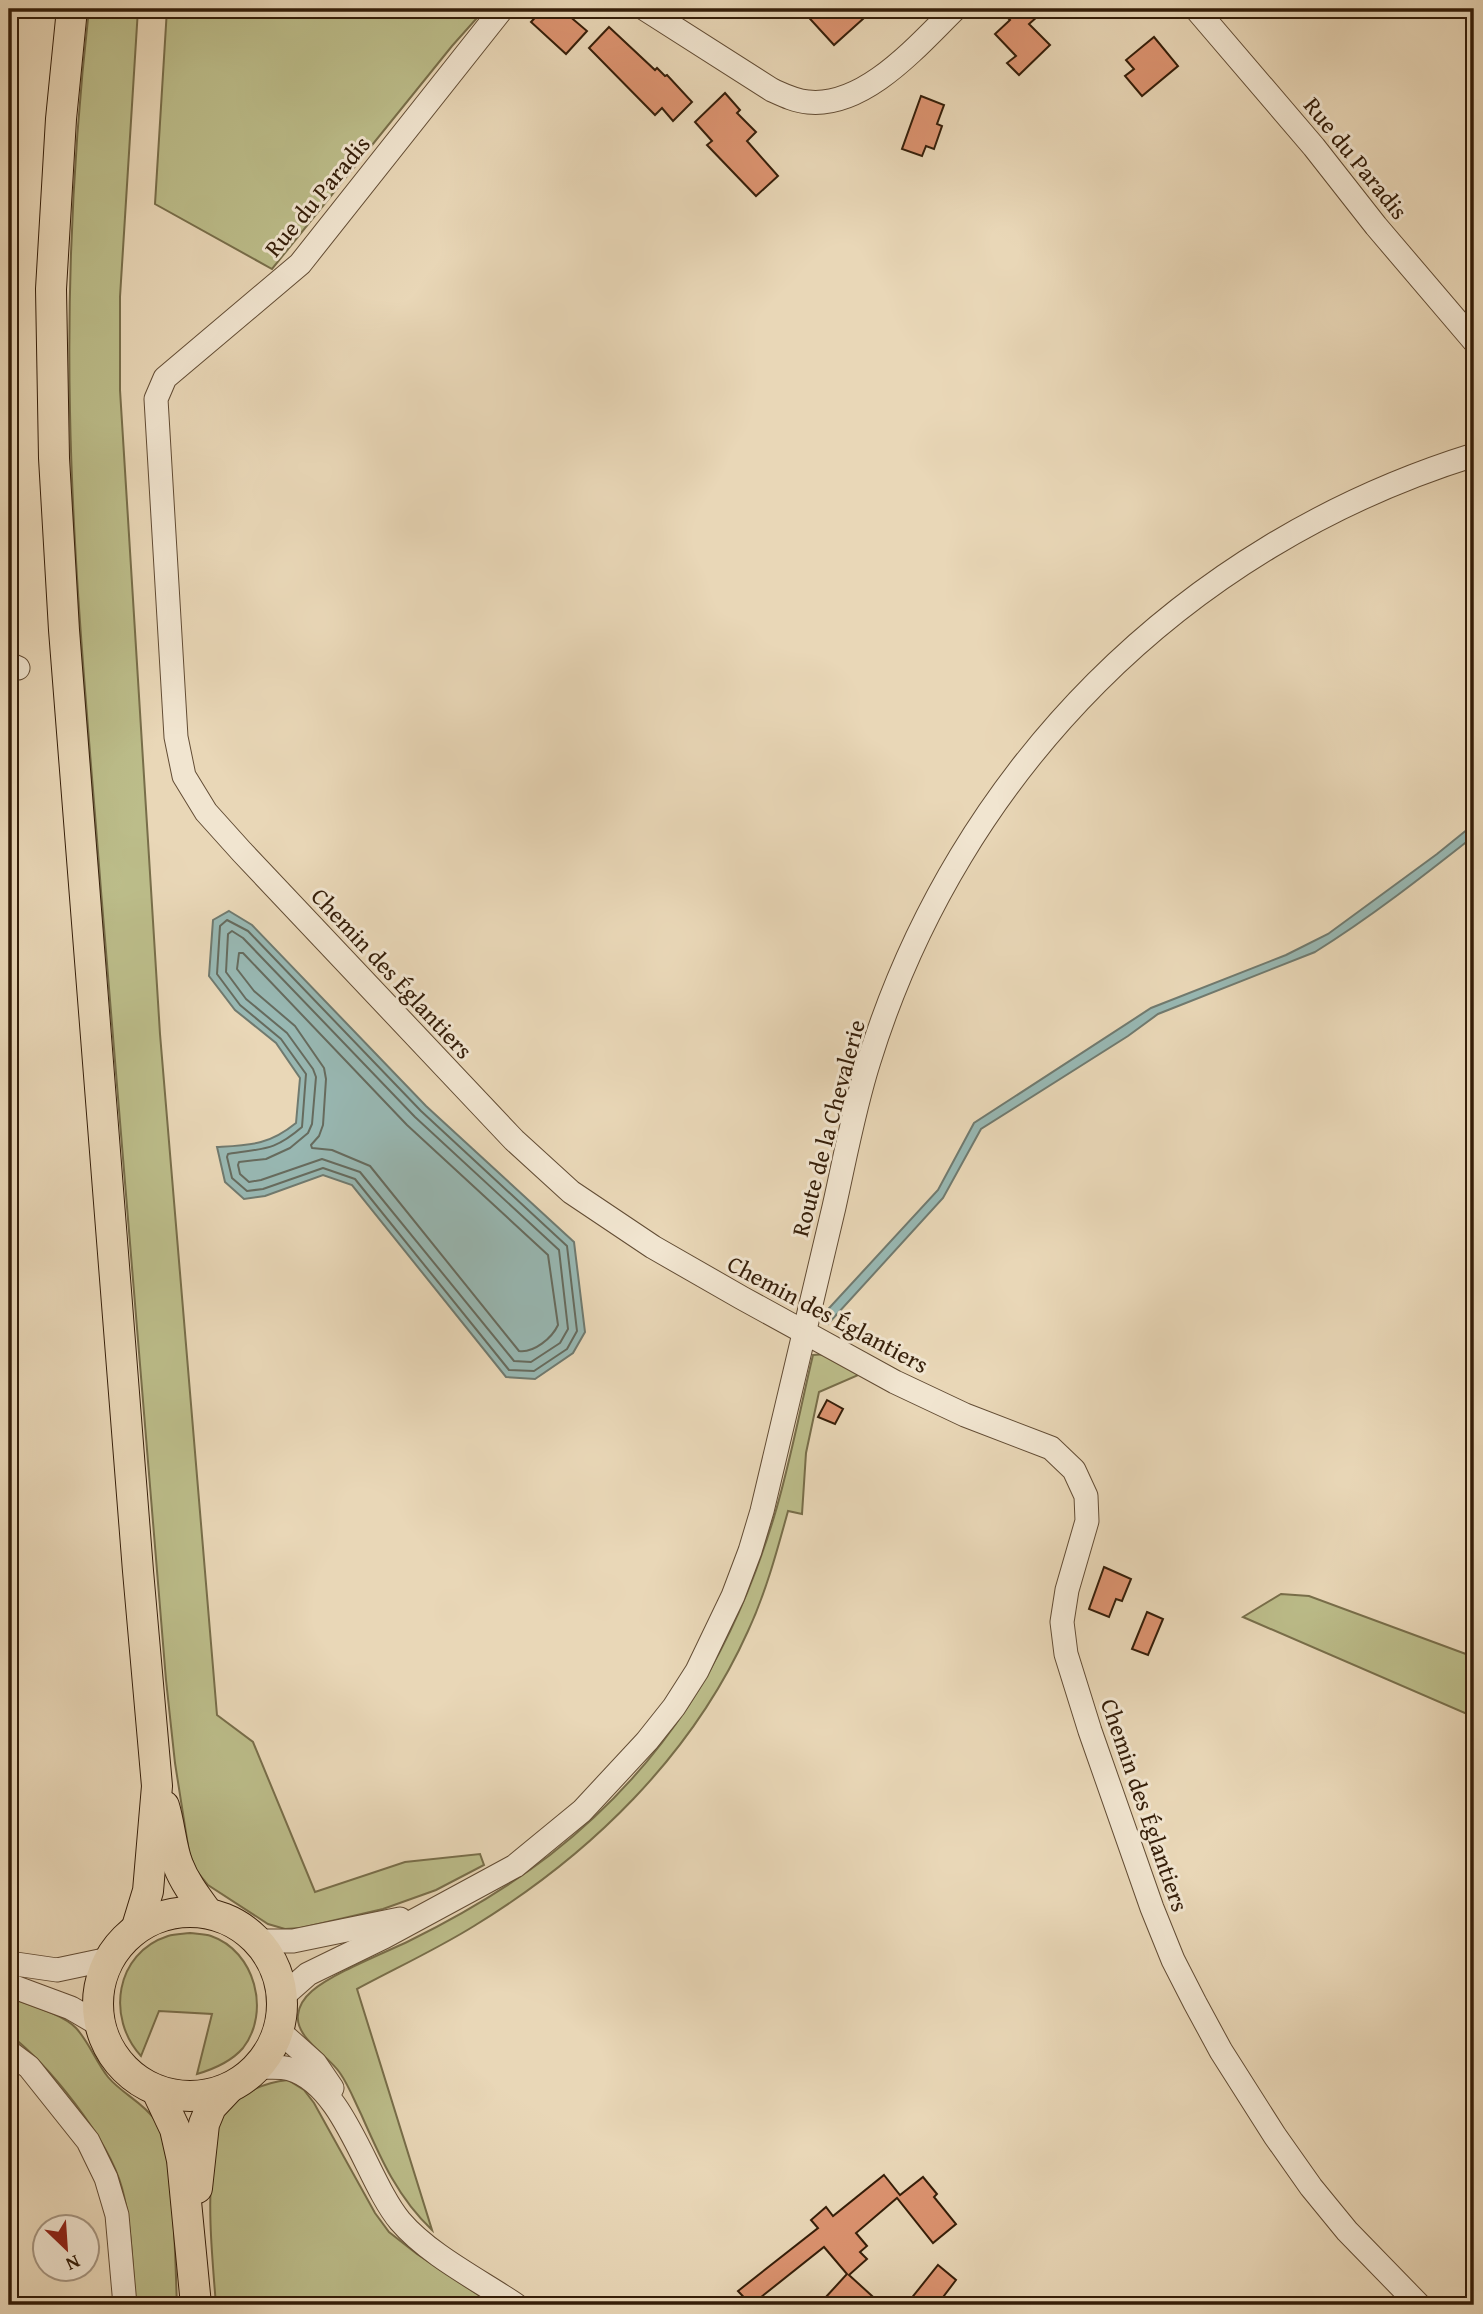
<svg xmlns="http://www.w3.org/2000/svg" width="1483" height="2314" viewBox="0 0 1483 2314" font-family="'Gentium Book Plus',serif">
  <rect width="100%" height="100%" fill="#e9d7b7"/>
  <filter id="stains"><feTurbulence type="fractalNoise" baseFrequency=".00286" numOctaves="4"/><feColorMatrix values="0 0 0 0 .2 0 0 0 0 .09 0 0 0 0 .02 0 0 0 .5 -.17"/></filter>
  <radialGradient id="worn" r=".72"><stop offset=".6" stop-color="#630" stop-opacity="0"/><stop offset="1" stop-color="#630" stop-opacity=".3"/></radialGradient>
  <g fill="#bcbd8a" stroke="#786e4a" stroke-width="2">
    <path d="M89 9H138L120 297V390L160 1034 217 1715 253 1742 315 1892 405 1862 480 1854 484 1865 436 1890 383 1909 301 1928 285 1929 268 1924 208 1885 196 1870 189 1852 175 1763 166 1680C144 1417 122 1154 101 891 89 732 73 572 70 412 67 278 74 143 89 9Z"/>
    <polygon points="167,9 485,9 452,46 272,269 155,204"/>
    <path d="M827 1354 863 1373 819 1392 806 1453 802 1514 788 1511C777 1551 766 1592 748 1631 692 1756 590 1855 474 1926 437 1949 396 1968 357 1989L432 2230C397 2197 380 2157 361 2114 354 2100 349 2086 340 2073 329 2056 295 2038 298 2015 299 2005 305 1997 312 1991 333 1973 382 1954 409 1941 458 1917 507 1888 550 1855 665 1765 732 1655 774 1517 790 1464 800 1409 813 1355Z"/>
    <polygon points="1281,1594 1309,1596 1474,1657 1474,1717 1243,1617"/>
    <path d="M190 1933C197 1934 205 1934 211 1936 255 1951 271 2012 243 2048 231 2062 214 2069 197 2074L212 2014 159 2011 141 2056C106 2018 115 1953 168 1936 175 1934 183 1934 190 1933Z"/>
    <path d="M9 1997C27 2004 63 2014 76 2028 89 2042 96 2062 108 2077 122 2094 143 2102 155 2120 175 2151 175 2264 177 2305H136C132 2267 132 2225 122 2188 108 2138 49 2065 9 2034Z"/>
    <path d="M288 2080 304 2090 314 2103 375 2213 389 2232 417 2254 494 2305H216C212 2255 207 2205 213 2155 214 2145 213 2132 218 2123 230 2097 260 2083 288 2080Z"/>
  </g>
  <g fill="#98b8b3" stroke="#707a6f" stroke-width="2">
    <path d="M1474 824V836C1422 877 1371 917 1315 952L1158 1014 1128 1036 981 1129 943 1198 828 1324 819 1319 938 1190 974 1123 1151 1008 1286 955 1328 934 1437 854Z"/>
    <path d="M229 911 252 925 426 1106 574 1242 585 1332 573 1353 535 1379 506 1377 352 1185 323 1175 265 1196 244 1199 225 1182 217 1147C251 1145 269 1145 296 1123L300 1078 276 1043 235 1010 209 976 213 920Z"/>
  </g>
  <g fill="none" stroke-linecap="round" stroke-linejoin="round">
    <g stroke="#666b5e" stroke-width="2">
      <path d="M227 920 248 931 421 1111 567 1246 577 1331 567 1349 534 1371 509 1370 355 1179 323 1168 263 1189 247 1191 232 1178 227 1157 228 1154C263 1148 273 1152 302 1127L306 1074 281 1039 240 1005 217 974 220 926Z"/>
      <polygon points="232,931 243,938 415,1117 559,1250 568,1329 560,1343 531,1362 514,1361 360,1172 322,1159 261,1180 249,1182 240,1174 238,1165 239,1162 266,1159 290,1148 308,1133 312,1124 316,1077 313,1069 287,1033 246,999 226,972 228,934"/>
      <path d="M239 953H243L407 1125 548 1255 558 1325C552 1338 534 1353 519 1351L370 1166 332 1150 312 1148 311 1145 319 1136 323 1125 326 1079 324 1068 295 1026 254 991 237 969Z"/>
    </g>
  </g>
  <g fill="#dc9370" stroke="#351e09" stroke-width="2">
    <polygon points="543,9 561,9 587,31 566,54 531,22"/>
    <polygon points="801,9 874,9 834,45"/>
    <polygon points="1017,9 1046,9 1029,24 1050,45 1019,75 1007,63 1016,56 995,34 1010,20 1008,18"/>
    <polygon points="609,27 655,70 657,68 665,76 667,75 692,102 673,121 662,108 655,115 589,48"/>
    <polygon points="1154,37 1178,66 1142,96 1125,76 1134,69 1126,60"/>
    <polygon points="725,93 740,110 737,113 756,132 747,141 778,176 756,196 707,145 712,141 695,122"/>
    <polygon points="921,96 944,105 937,124 942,126 934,149 926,146 922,156 902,149"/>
    <polygon points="827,1400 843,1409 835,1424 818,1417"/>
    <polygon points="1104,1567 1131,1579 1122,1601 1116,1599 1109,1617 1089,1609"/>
    <polygon points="1147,1612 1163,1619 1148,1655 1132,1649"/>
    <polygon points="884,2175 900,2195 923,2177 937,2194 934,2197 956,2224 933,2243 897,2198 856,2233 867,2246 860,2252 867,2259 849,2275 882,2305 833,2305 825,2298 847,2274 824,2247 751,2305 738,2291 818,2228 811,2220 826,2207 833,2216"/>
    <polygon points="938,2265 956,2280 937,2305 906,2305"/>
  </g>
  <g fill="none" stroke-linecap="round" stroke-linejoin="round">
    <g stroke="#624c34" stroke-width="25">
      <g id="minor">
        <polyline points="502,9 300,264 165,378 156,399 176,737 184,776 206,812 242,852 514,1140 571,1192 653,1247 742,1298 895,1382 965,1415 1051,1448 1074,1470 1086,1496 1087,1521 1067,1590 1062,1622 1066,1654 1090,1731 1152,1908 1173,1960 1195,2003 1221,2051 1275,2136 1311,2187 1347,2231 1419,2305"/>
        <path d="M645 9 772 90C783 95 795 101 808 102 865 108 918 45 955 9"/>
        <polyline points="1196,9 1314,147 1376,226 1474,341"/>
        <polyline points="9,664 18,668"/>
        <polyline points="259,1941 293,1941 400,1919"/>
        <polyline points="9,1963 57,1970 109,1959"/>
        <polyline points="9,1985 71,2008 100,2025"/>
        <path d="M283 1996 308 1974 384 1937 515 1866 582 1811 647 1741 674 1707 697 1671 733 1596 750 1551 762 1511C786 1410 810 1308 834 1207 845 1158 854 1108 869 1061 959 770 1184 545 1474 455"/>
        <polyline points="279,2031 315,2063 332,2088"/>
        <polyline points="9,2052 29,2067 88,2141 106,2178 117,2215 125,2305"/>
        <path d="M258 2067C268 2068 280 2066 290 2069 345 2085 366 2180 400 2221 429 2255 479 2280 516 2305"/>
      </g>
    </g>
    <g stroke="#351e09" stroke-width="32">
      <g id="major">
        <polyline points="72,9 61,119 51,289 54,458 64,630 138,1571 157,1786 148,1891 137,1927"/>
        <path d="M164 1806C170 1825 171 1848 178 1865 185 1883 196 1897 207 1912"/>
        <circle cx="190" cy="2004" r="92"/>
        <polyline points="157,2091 175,2129 182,2160 196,2305"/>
        <polyline points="197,2188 204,2124 211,2107 228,2089"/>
      </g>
    </g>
    <use href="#minor" stroke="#f1e5d0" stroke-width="23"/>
    <use href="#major" stroke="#e9d7b7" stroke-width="30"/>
  </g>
  <g text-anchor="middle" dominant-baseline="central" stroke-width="6" stroke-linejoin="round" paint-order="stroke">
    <g font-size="24" fill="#351e09" stroke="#f1e5d0">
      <text transform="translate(1356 158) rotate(51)">Rue du Paradis</text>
      <text transform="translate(317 196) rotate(-50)">Rue du Paradis</text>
      <text transform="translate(392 973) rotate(47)">Chemin des Églantiers</text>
      <text transform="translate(828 1128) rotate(-75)">Route de la Chevalerie</text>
      <text transform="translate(828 1314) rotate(28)">Chemin des Églantiers</text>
      <text transform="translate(1145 1805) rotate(71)">Chemin des Églantiers</text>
    </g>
  </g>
  <rect width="1483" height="2314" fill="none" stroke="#e9d7b7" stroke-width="35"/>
  <rect x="10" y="10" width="1462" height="2293" fill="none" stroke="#351e09" stroke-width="3.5"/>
  <rect x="18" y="18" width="1448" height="2279" fill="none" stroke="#351e09" stroke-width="2"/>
  <g transform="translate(66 2248) rotate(155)"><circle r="33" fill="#f1e5d0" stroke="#a69580" stroke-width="2"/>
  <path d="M0-5L12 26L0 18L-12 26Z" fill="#8f2418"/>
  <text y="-10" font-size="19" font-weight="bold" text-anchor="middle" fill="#351e09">N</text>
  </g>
  <rect width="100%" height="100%" filter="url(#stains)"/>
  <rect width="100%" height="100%" fill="url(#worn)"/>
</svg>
